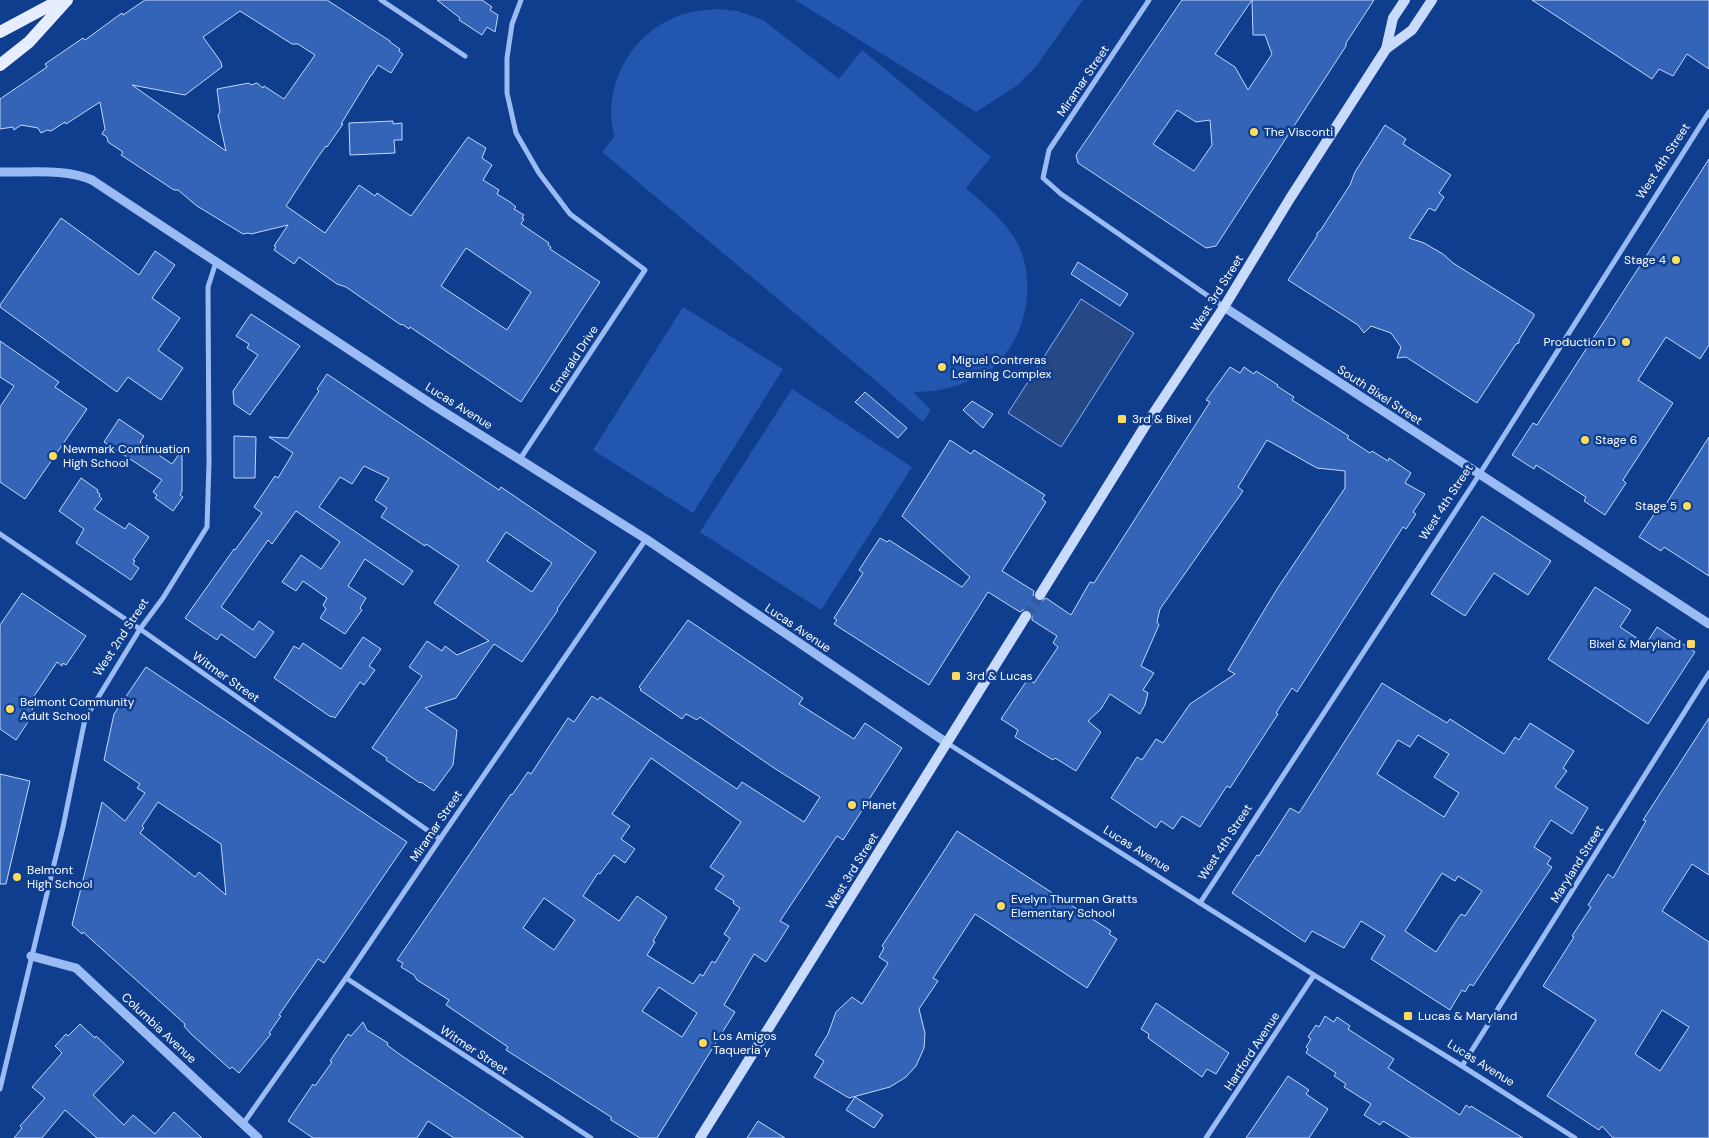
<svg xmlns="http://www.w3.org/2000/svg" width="1709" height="1138" viewBox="0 0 1709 1138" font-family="'DM Sans',sans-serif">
  <rect width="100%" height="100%" fill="#103e8f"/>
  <g fill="#2256af">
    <polygon points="795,0 1083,0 1037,65 1018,85 976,112"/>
    <path d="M719 9 738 11 763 20 839 79 862 50 991 157 966 188C988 208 1014 227 1023 257 1035 296 1022 345 989 371 985 374 980 376 975 378 955 388 936 392 913 392L931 410 923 422 869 375 602 152 614 137C613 130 611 122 611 114 611 71 637 32 678 16 691 11 705 10 719 9Z"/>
    <polygon points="683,307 783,369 693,513 593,450"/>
    <polygon points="792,389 912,467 821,610 700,532"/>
  </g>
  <polygon fill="#264885" stroke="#8bb5f6" points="1081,299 1134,333 1061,447 1008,413"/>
  <g fill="#3464b7" stroke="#c1d8fd" fill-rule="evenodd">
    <path d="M145 0H327L390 41V42L400 49 399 51 403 54 391 73 378 65 372 75H371L341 124H343L327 147 326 146 318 157 286 206 325 233 359 185 375 196 377 193 411 216 468 137 486 148 482 158 492 165 483 180 499 190 497 194 510 202 516 207 514 209 524 215 522 218 524 219 521 224 549 243 548 245 551 247 550 249 600 282 521 402 410 327 409 329 402 324 401 325 346 287 337 284 299 257 294 264 274 250 276 247 274 246 288 225 251 234 248 233 243 234 197 206 178 190H174L121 155 123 152 108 142 107 137 102 134 105 129 100 102 66 124 65 122 51 131 47 130 41 133 38 128 21 125 14 130 13 127 0 129V99L47 67 45 64 83 38 85 40 122 13 123 15ZM240 11 292 44H298L315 55 284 99 264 86 263 88 257 83 251 85 249 83 217 89 220 112 218 115 226 151 132 85 185 95 222 67 221 62 203 37ZM466 248 531 292 507 330 441 286Z"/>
    <polygon points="437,0 482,0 492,7 490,10 498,15 495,32 487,27 482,35 459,20 460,18"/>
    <path d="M1182 0H1252L1215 54 1235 67 1248 90 1272 54 1265 35H1253L1252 0H1374L1346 43V46L1216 246 1206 248 1078 163 1076 155ZM1177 110 1196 122 1210 120 1212 145 1194 171 1153 144Z"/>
    <polygon points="1532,0 1709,0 1709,69 1687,54 1673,76 1659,69 1652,79"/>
    <polygon points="393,121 393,124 402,123 402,140 394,140 395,153 350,155 349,123"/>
    <polygon points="1385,125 1406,139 1403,144 1451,175 1439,193 1444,197 1435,211 1429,208 1409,238 1424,243 1443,254 1453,263 1534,314 1534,316 1519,340 1519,343 1516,344 1477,403 1406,357 1397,358 1401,347 1391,333 1371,326 1364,333 1358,325 1288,280 1317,236 1317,233 1320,231 1350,185 1355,172"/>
    <polygon points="1709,159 1709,345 1700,359 1666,337 1638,380 1673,403 1623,480 1626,483 1605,515 1584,501 1586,497 1536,465 1534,469 1512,455 1533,423 1537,425"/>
    <polygon points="61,218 139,275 155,251 175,265 152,298 180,318 158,350 183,368 161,400 128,377 117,392 0,307 0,305"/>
    <polygon points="1078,262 1128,294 1120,306 1071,274"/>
    <polygon points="251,314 300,346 250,415 234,404 233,391 258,355 247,348 249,344 236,336"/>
    <polygon points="0,341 59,382 55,387 87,409 25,499 0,482 0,407 14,386 0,377"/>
    <polygon points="1230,367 1240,373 1244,367 1254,374 1256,371 1278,385 1277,386 1294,397 1292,400 1349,436 1347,438 1370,453 1372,451 1388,461 1389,458 1411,473 1405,483 1425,494 1413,512 1416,514 1406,529 1403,527 1297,692 1292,688 1276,713 1278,714 1230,788 1227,786 1200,827 1182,816 1173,829 1161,821 1156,828 1111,798 1137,757 1142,760 1156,739 1163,743 1190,704 1235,674 1228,670 1277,589 1345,488 1345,471 1317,468 1267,440 1238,487 1243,491 1160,609 1157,622 1159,625 1141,666 1154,673 1143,690 1148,693 1145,705 1140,714 1110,694 1101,709 1088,721 1101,732 1076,771 1055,758 1053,760 1015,737 1018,730 1001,719 1028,679 1034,683 1058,647 1053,643 1057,636 1032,620 1032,613 1029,610 1023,610 1020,612 988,592 929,685 834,624 837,620 834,618 863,573 859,570 880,538 887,542 889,540 962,587 970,577 902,516 950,440 971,454 974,450 1045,495 1042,499 1046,502 1002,571 1034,591 1033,595 1036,601 1040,602 1046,598 1071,615 1090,582 1094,583 1210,402 1206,400"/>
    <path d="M327 374 499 490 501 487 596 552 557 609 558 610 522 662 494 644 456 698 425 708 457 730 453 765 434 791 421 782 420 783 386 760 387 758 372 748 422 676 409 667 427 641 442 651 445 646 457 655 489 641 434 603 459 566 426 544 425 546 381 517 387 508 375 500 389 478 364 466 352 484 340 477 319 507 413 571 403 585 365 559 348 586 366 598 360 608 362 610 345 634 320 618 326 609 323 605 327 598 303 581 296 591 282 582 301 555 321 569 340 542 296 511 272 544 268 540 221 607 253 630 259 621 274 632 255 658 221 634 217 640 185 618 234 549 235 550 262 513 254 507 275 476 278 478 293 453 269 437 288 438 319 391 317 389ZM506 532 552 563 532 592 487 561Z"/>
    <polygon points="865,392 907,428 898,438 855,402"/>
    <polygon points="972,401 993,414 983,428 963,410"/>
    <polygon points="119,419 144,436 140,442 172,464 182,450 182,491 180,495 183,497 173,511 155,498 157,495 153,492 162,480 104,442"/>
    <polygon points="234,436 256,437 255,478 234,478"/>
    <polygon points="1709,437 1709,576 1664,547 1661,551 1639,537 1660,505 1664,507"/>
    <polygon points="81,478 98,490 97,492 100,494 99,496 102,499 94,509 125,529 129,523 149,537 133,560 135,561 133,564 139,568 131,580 76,543 84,529 59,511"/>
    <polygon points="1482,516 1551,561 1528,595 1494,573 1465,616 1431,594"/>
    <polygon points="1595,587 1631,610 1620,627 1646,644 1657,627 1695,652 1648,724 1548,659"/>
    <polygon points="22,593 86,636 66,665 63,663 62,666 57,662 28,705 33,709 32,711 34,713 16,740 0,729 0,625"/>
    <path d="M688 620 803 698 799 704 854 739 865 723 902 748 843 840 837 836 780 921 789 926 766 962 754 954 724 1005 735 1012 657 1138H640L611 1120V1117L506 1050 508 1047 446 1005 449 1000 417 980 414 975 401 967 403 963 397 960 511 794 512 795 528 772 531 774 568 718 574 722 592 696 598 700 600 697 737 789 742 782 804 822 820 797 774 768 700 717 697 720 686 714 682 719 640 690 641 689 639 687ZM651 758 741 822 710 867 724 876 715 889 734 901 733 903 740 908 724 934 730 938 715 963 712 961 703 976 700 974 693 984 647 955 655 942 653 941 667 917 637 896 619 921 583 896 598 873 600 874 614 855 625 863 635 849 621 839 630 826 612 814ZM544 898 575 920 554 950 523 928ZM659 987 697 1013 682 1037 642 1011Z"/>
    <polygon points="363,637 381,649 369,666 375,670 364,685 360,682 335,718 332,716 331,717 274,678 294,646 299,649 303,643 341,669"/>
    <path d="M146 667 407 842 324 963 318 959 279 1015 281 1016 269 1033 271 1034 239 1073 232 1067 230 1069 220 1060 191 1034 184 1026 185 1024 83 932 82 934 72 925 102 802 125 821 145 793 137 788 140 784 104 760 114 714ZM158 802 221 844 226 895 199 872 195 877 140 833 144 828 142 826Z"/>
    <path d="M1382 683 1447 723 1450 719 1504 754 1515 737 1519 740 1530 723 1574 751 1563 768 1567 771 1555 787 1588 808 1572 834 1551 820 1534 847 1551 858 1547 864 1552 867 1473 986 1470 984 1465 992 1462 990 1450 1010 1371 959 1385 936 1361 921 1344 948 1312 931 1305 942 1232 893 1257 855 1259 856 1290 808 1299 813ZM1418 735 1449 754 1434 777 1459 793 1444 817 1377 774 1398 740 1410 747ZM1442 873 1455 881 1458 876 1482 891 1465 916 1461 914 1456 921 1436 952 1405 931Z"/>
    <path d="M1709 718V875L1692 864 1662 911 1709 942V1138H1613L1602 1126 1599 1130 1547 1096 1596 1020 1543 986 1574 937 1572 936 1591 907 1588 905 1608 874 1613 878 1646 821 1643 820ZM1662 1010 1689 1027 1660 1071 1635 1054Z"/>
    <polygon points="0,774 30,781 6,884 0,884"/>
    <polygon points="957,831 1111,931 1109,934 1117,939 1087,988 975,914 933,978 938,981 919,1009 925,1033 924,1048 916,1066 906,1077 890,1087 849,1098 814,1077 824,1061 815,1055 828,1034 836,1012 852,997 862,1004 888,963 879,957 884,948 882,946"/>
    <polygon points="1156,1003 1229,1053 1216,1074 1207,1069 1202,1077 1148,1038 1149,1034 1141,1029"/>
    <polygon points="1325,1016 1334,1022 1337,1017 1350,1026 1348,1029 1394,1059 1388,1068 1460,1115 1466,1105 1470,1108 1471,1106 1523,1138 1411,1138 1383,1121 1380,1125 1364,1115 1371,1104 1344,1087 1346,1084 1334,1076 1336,1073 1306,1053 1308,1049 1306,1047 1311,1039 1308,1037 1316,1025 1319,1027"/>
    <polygon points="363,1022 367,1030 388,1043 387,1045 402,1056 524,1138 454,1138 428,1121 417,1138 313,1138 288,1121 313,1084 315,1086 332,1062 330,1061 348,1034 351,1036"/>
    <polygon points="80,1024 95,1038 96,1036 124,1062 93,1095 124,1125 133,1115 155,1134 174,1112 202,1138 97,1138 65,1110 42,1138 14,1138 22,1128 20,1126 45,1098 32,1087 62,1053 55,1046 66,1034 68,1036"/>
    <polygon points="1288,1076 1309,1090 1306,1094 1328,1109 1309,1138 1246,1138"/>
    <polygon points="855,1097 883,1115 874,1128 846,1110"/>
    <polygon points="758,1121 785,1138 747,1138"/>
  </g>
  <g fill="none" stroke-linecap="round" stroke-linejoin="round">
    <polyline stroke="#345ba0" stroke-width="10" stroke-dasharray="10 5" stroke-linecap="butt" points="1026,616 1040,595"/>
    <g stroke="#9abbf3" stroke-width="5">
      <polyline points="381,0 465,56"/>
      <polyline points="1149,0 1049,150 1043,178 1061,194 1224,307"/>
      <polyline points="520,459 645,270 570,214 539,173 516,133 507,93 507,58 512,24 521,0"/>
      <polyline points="0,534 140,629 440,839"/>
      <polyline points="947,743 1314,975 1462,1066 1575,1138"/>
      <polyline points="1200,903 1479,475 1709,112"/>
      <polyline points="346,978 591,1138"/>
      <polyline points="1462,1066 1709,673"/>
      <polyline points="0,1089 63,827 85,719 140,629 163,598 207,527 209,463 208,287 216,262"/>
      <polyline points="243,1124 346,978 440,839 646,539"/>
      <polyline points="1206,1138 1314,975"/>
    </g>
    <g stroke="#9abbf3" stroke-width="9">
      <path d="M0 172C30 173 64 168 92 180L433 405 646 539 947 743"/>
      <polyline points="1224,307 1709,624"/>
      <polyline points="31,956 76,968 258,1138"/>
    </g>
    <g stroke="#c9dbfd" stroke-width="10">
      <polyline points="1386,49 1412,30 1432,0"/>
      <polyline points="1040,595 1145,426 1224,307 1289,200 1386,49 1393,18 1405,0"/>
      <polyline points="700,1138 1026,616"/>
    </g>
    <g stroke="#e6edff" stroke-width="12">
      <polyline points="0,32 60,0"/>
      <polyline points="0,65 29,42 67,0"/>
    </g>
  </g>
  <g fill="#ffdc5c" stroke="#103e8f" stroke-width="2">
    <circle cx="1254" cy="132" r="5"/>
    <circle cx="1676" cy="260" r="5"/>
    <circle cx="1626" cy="342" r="5"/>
    <circle cx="942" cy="367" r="5"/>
    <rect x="1117" y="414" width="10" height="10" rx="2.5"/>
    <circle cx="1585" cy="440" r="5"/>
    <circle cx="53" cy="456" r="5"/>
    <circle cx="1687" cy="506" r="5"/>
    <rect x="1686" y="639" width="10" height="10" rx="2.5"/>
    <rect x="951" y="671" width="10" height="10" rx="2.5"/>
    <circle cx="10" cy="709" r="5"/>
    <circle cx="852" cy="805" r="5"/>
    <circle cx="17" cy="877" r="5"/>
    <circle cx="1001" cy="906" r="5"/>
    <rect x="1403" y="1011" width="10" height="10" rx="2.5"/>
    <circle cx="703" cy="1043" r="5"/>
  </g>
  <g text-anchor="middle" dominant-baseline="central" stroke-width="5" stroke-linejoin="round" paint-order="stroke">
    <g font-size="12" fill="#fff" stroke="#103e8f">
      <text transform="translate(1083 81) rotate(-56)">Miramar Street</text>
      <text transform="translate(1663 161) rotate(-57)">West 4th Street</text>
      <text transform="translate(1217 293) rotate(-58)">West 3rd Street</text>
      <text transform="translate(574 359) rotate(-57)">Emerald Drive</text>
      <text transform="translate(1380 395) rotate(33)">South Bixel Street</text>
      <text transform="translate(459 406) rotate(32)">Lucas Avenue</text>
      <text transform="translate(1446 502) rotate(-57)">West 4th Street</text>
      <text transform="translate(798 628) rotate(34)">Lucas Avenue</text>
      <text transform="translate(121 637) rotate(-57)">West 2nd Street</text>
      <text transform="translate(226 677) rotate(35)">Witmer Street</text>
      <text transform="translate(436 826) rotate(-56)">Miramar Street</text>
      <text transform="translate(1225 842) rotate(-57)">West 4th Street</text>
      <text transform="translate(1137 849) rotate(32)">Lucas Avenue</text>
      <text transform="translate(1577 864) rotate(-58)">Maryland Street</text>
      <text transform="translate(852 871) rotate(-58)">West 3rd Street</text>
      <text transform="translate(159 1028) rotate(43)">Columbia Avenue</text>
      <text transform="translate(474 1050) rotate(33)">Witmer Street</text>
      <text transform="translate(1252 1051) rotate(-57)">Hartford Avenue</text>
      <text transform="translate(1481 1063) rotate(32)">Lucas Avenue</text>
    </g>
    <g font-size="12" fill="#fff" stroke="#103e8f" text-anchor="start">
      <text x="1264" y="132">The Visconti</text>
      <text x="1666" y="260" text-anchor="end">Stage 4</text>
      <text x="1616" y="342" text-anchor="end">Production D</text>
      <text x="952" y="360">Miguel Contreras<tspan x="952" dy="14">Learning Complex</tspan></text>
      <text x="1132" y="419">3rd &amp; Bixel</text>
      <text x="1595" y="440">Stage 6</text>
      <text x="63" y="449">Newmark Continuation<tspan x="63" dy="14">High School</tspan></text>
      <text x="1677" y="506" text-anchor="end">Stage 5</text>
      <text x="1681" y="644" text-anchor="end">Bixel &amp; Maryland</text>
      <text x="966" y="676">3rd &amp; Lucas</text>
      <text x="20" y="702">Belmont Community<tspan x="20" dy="14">Adult School</tspan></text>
      <text x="862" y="805">Planet</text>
      <text x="27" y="870">Belmont<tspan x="27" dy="14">High School</tspan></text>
      <text x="1011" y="899">Evelyn Thurman Gratts<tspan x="1011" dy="14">Elementary School</tspan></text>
      <text x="1418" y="1016">Lucas &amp; Maryland</text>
      <text x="713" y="1036">Los Amigos<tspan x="713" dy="14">Taqueria y</tspan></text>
    </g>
  </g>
</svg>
